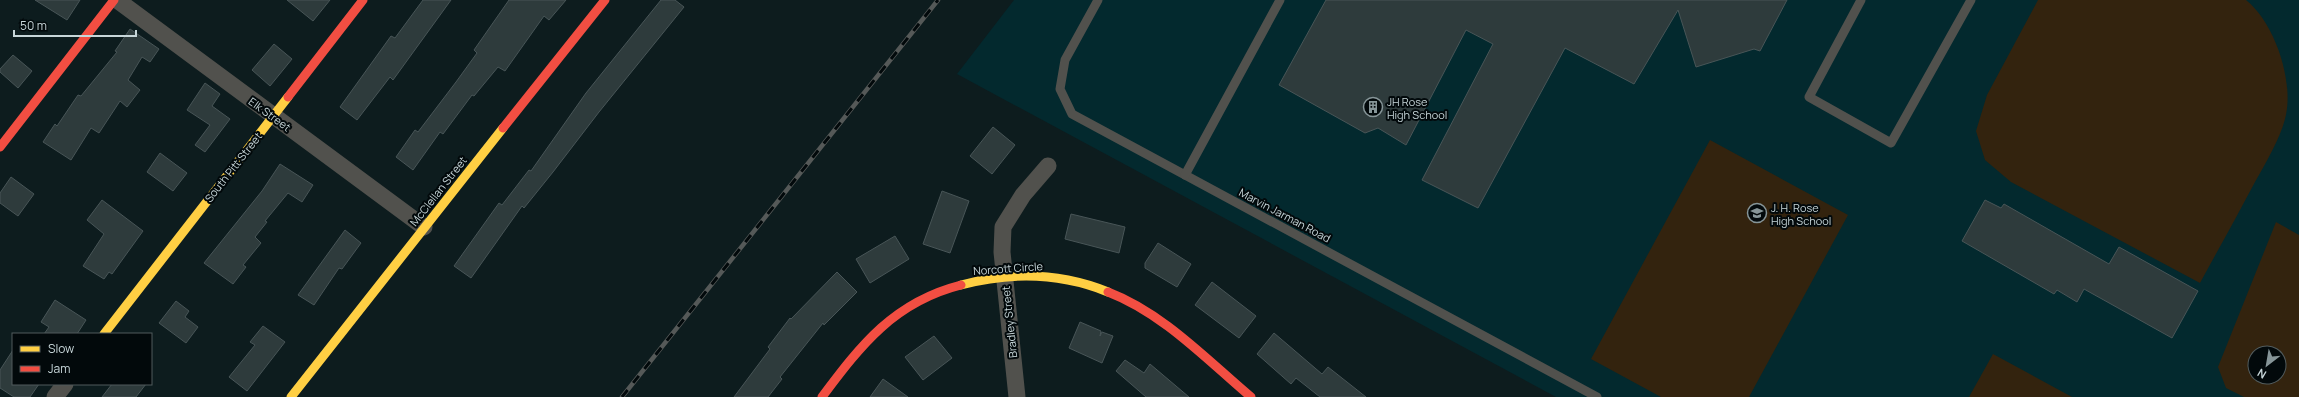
<svg xmlns="http://www.w3.org/2000/svg" width="2299" height="397" viewBox="0 0 2299 397" font-family="Manrope,sans-serif">
  <rect width="100%" height="100%" fill="#0d1c1e"/>
  <path fill="#03292e" fill-rule="evenodd" d="M1014 0H2299V397H1556L957 74ZM2255 353H2279V377H2255Z"/>
  <g fill="#33230e" fill-rule="evenodd">
    <path d="M2038 0H2246C2275 23 2295 83 2285 119 2280 139 2265 164 2255 182 2237 216 2218 250 2200 283L2011 182 1985 160 1976 131 1987 95Z"/>
    <polygon points="1710,140 1848,215 1749,397 1661,397 1591,359"/>
    <path d="M2276 222 2299 235V397H2244L2226 388 2218 367ZM2255 353H2279V377H2255Z"/>
    <polygon points="1993,354 2072,397 1969,397"/>
  </g>
  <g fill="#2e3b3c" stroke="#485557">
    <polygon points="35,0 80,0 67,20"/>
    <polygon points="287,0 330,0 313,21"/>
    <polygon points="423,0 451,0 393,80 390,77 357,120 340,107 391,36 395,38"/>
    <polygon points="509,0 566,0 549,20 544,16 505,71 498,67 474,96 472,95 443,134 440,132 413,170 396,157 415,130 418,132 456,82 477,53 474,50"/>
    <polygon points="661,0 675,0 684,7 599,112 553,172 524,208 522,206 471,278 454,266 499,203 502,205 529,170 531,171 586,93"/>
    <polygon points="1326,0 1787,0 1760,51 1754,49 1696,67 1678,10 1634,84 1565,48 1478,208 1422,180 1493,44 1466,30 1406,145 1378,128 1365,133 1279,85"/>
    <polygon points="130,29 159,49 150,62 142,57 128,80 140,90 127,107 120,101 99,133 91,128 71,160 43,142 55,124 57,126 78,95 81,96 117,52 115,51"/>
    <polygon points="274,44 292,59 270,86 252,70"/>
    <polygon points="13,55 32,71 18,88 0,72 0,69"/>
    <polygon points="205,83 220,94 212,106 230,119 205,152 195,145 210,125 187,110"/>
    <polygon points="993,127 1015,145 992,174 970,156"/>
    <polygon points="160,153 187,173 173,191 147,172"/>
    <polygon points="280,164 313,185 302,202 288,193 265,221 267,222 255,237 261,243 243,265 246,267 233,284 204,263 262,191"/>
    <polygon points="11,177 34,194 18,216 0,203 0,193"/>
    <polygon points="942,191 969,201 950,253 923,244"/>
    <polygon points="102,200 143,231 112,274 109,272 104,279 83,266 104,234 87,220"/>
    <polygon points="1985,200 2001,208 2004,204 2109,264 2119,247 2198,291 2172,338 2084,289 2077,302 2057,290 2054,294 1962,241"/>
    <polygon points="1071,214 1125,227 1119,253 1065,239"/>
    <polygon points="345,230 361,243 342,269 339,268 314,305 298,295"/>
    <polygon points="895,236 909,259 870,283 856,259"/>
    <polygon points="1158,243 1191,264 1177,287 1145,268 1145,263"/>
    <polygon points="837,272 857,292 824,325 823,323 780,377 782,379 768,397 734,397 770,349 768,347 790,318 791,319"/>
    <polygon points="1212,282 1256,316 1239,338 1195,305"/>
    <polygon points="55,300 86,320 77,334 44,334 49,327 41,322"/>
    <polygon points="176,301 189,311 185,317 198,327 186,343 159,323"/>
    <polygon points="1080,322 1101,331 1100,336 1102,332 1113,336 1102,363 1069,348"/>
    <polygon points="263,326 285,342 247,391 229,377 255,345 250,342"/>
    <polygon points="1274,333 1322,374 1328,367 1366,397 1320,397 1296,378 1291,384 1257,354"/>
    <polygon points="934,336 952,358 923,380 905,357"/>
    <polygon points="13,350 13,384 39,384 30,397 14,397 0,388 0,370"/>
    <polygon points="1125,360 1144,373 1150,364 1189,397 1146,397 1116,371"/>
    <polygon points="883,379 908,397 870,397"/>
    <polygon points="112,384 146,384 136,397 102,397"/>
  </g>
  <g fill="none" stroke-linecap="round" stroke-linejoin="round">
    <g stroke="#51514d" stroke-width="9">
      <polyline points="1098,0 1065,60 1060,89 1072,114 1597,397"/>
      <polyline points="1861,0 1809,97 1891,143 1971,0"/>
      <polyline points="1185,175 1280,0"/>
    </g>
    <g stroke="#51514d" stroke-width="17">
      <polyline points="117,0 424,227"/>
      <polyline points="55,397 65,384"/>
      <polyline points="1017,397 1002,252 1003,227 1023,195 1048,166"/>
    </g>
    <g stroke="#ffcf43" stroke-width="9">
      <path d="M961 285C1010 272 1061 273 1108 292"/>
      <polyline points="104,334 288,97"/>
      <polyline points="291,397 503,128"/>
    </g>
    <g stroke="#f24e42" stroke-width="9">
      <polyline points="288,97 363,0"/>
      <polyline points="503,128 605,0"/>
      <polyline points="0,147 114,0"/>
      <path d="M1108 292C1163 313 1207 360 1251 397"/>
      <path d="M822 397C861 345 894 302 961 285"/>
    </g>
    <g stroke="#555958" stroke-width="4.5">
      <polyline id="rail" points="622,397 938,0"/>
    </g>
    <use href="#rail" stroke="#02090b" stroke-width="3" stroke-dasharray="9" stroke-linecap="butt"/>
  </g>
  <defs>
    <g id="building-ring" transform="scale(1)"><circle r="9.5" fill="#02090b" stroke="#869598" stroke-width="1.5"/><path d="M-4-6H4V6H1V3H-1V6H-4ZM-2.5-4.3h1.7v1.8h-1.7ZM.8-4.3h1.7v1.8H.8ZM-2.5-1h1.7V.8h-1.7ZM.8-1h1.7V.8H.8Z" fill="#869598"/></g>
    <g id="school-ring" transform="scale(1)"><circle r="9.5" fill="#02090b" stroke="#869598" stroke-width="1.5"/><path d="M0-5L7-2L0 1L-7-2ZM-4 1L0 2.5L4 1V4Q0 6-4 4Z" fill="#869598"/></g>
  </defs>
  <g fill-rule="evenodd">
    <use href="#building-ring" x="1373" y="107"/>
    <use href="#school-ring" x="1757" y="213"/>
  </g>
  <g text-anchor="middle" dominant-baseline="central" stroke-width="4" stroke-linejoin="round" paint-order="stroke">
    <g font-size="11" fill="#c7d6d9" stroke="#02090b" text-anchor="start">
      <text x="1387" y="101">JH Rose<tspan x="1387" dy="13">High School</tspan></text>
      <text x="1771" y="207">J. H. Rose<tspan x="1771" dy="13">High School</tspan></text>
    </g>
    <g font-size="11" fill="#c7d6d9" stroke="#02090b">
      <text transform="translate(270 114) rotate(36)">Elk Street</text>
      <text transform="translate(233 167) rotate(-52)">South Pitt Street</text>
      <text transform="translate(438 191) rotate(-52)">McClellan Street</text>
      <text transform="translate(1285 215) rotate(28)">Marvin Jarman Road</text>
      <text transform="translate(1008 268) rotate(-4)">Norcott Circle</text>
      <text transform="translate(1009 322) rotate(-96)">Bradley Street</text>
    </g>
  </g>
  <rect x="12" y="333" width="140" height="52" fill="#02090b" stroke="#515b5d"/>
  <rect x="20" y="346" width="20" height="6" fill="#ffcf43" stroke="#515b5d"/>
  <text x="48" y="353" font-size="12" fill="#c7d6d9">Slow</text>
  <rect x="20" y="366" width="20" height="6" fill="#f24e42" stroke="#515b5d"/>
  <text x="48" y="373" font-size="12" fill="#c7d6d9">Jam</text>
  <g transform="translate(2267 365) rotate(211)"><circle r="19" fill="#02090b" stroke="#515b5d"/>
  <path d="M0-3L7 15L0 10L-7 15Z" fill="#869598"/>
  <text y="-6" font-size="11" font-weight="bold" text-anchor="middle" fill="#c7d6d9">N</text>
  </g>
  <path d="M14 30v6h122v-6" fill="none" stroke="#c7d6d9" stroke-width="2"/>
  <text x="20" y="30" font-size="12" fill="#c7d6d9" stroke="#02090b" stroke-width="3" paint-order="stroke">50 m</text>
</svg>
